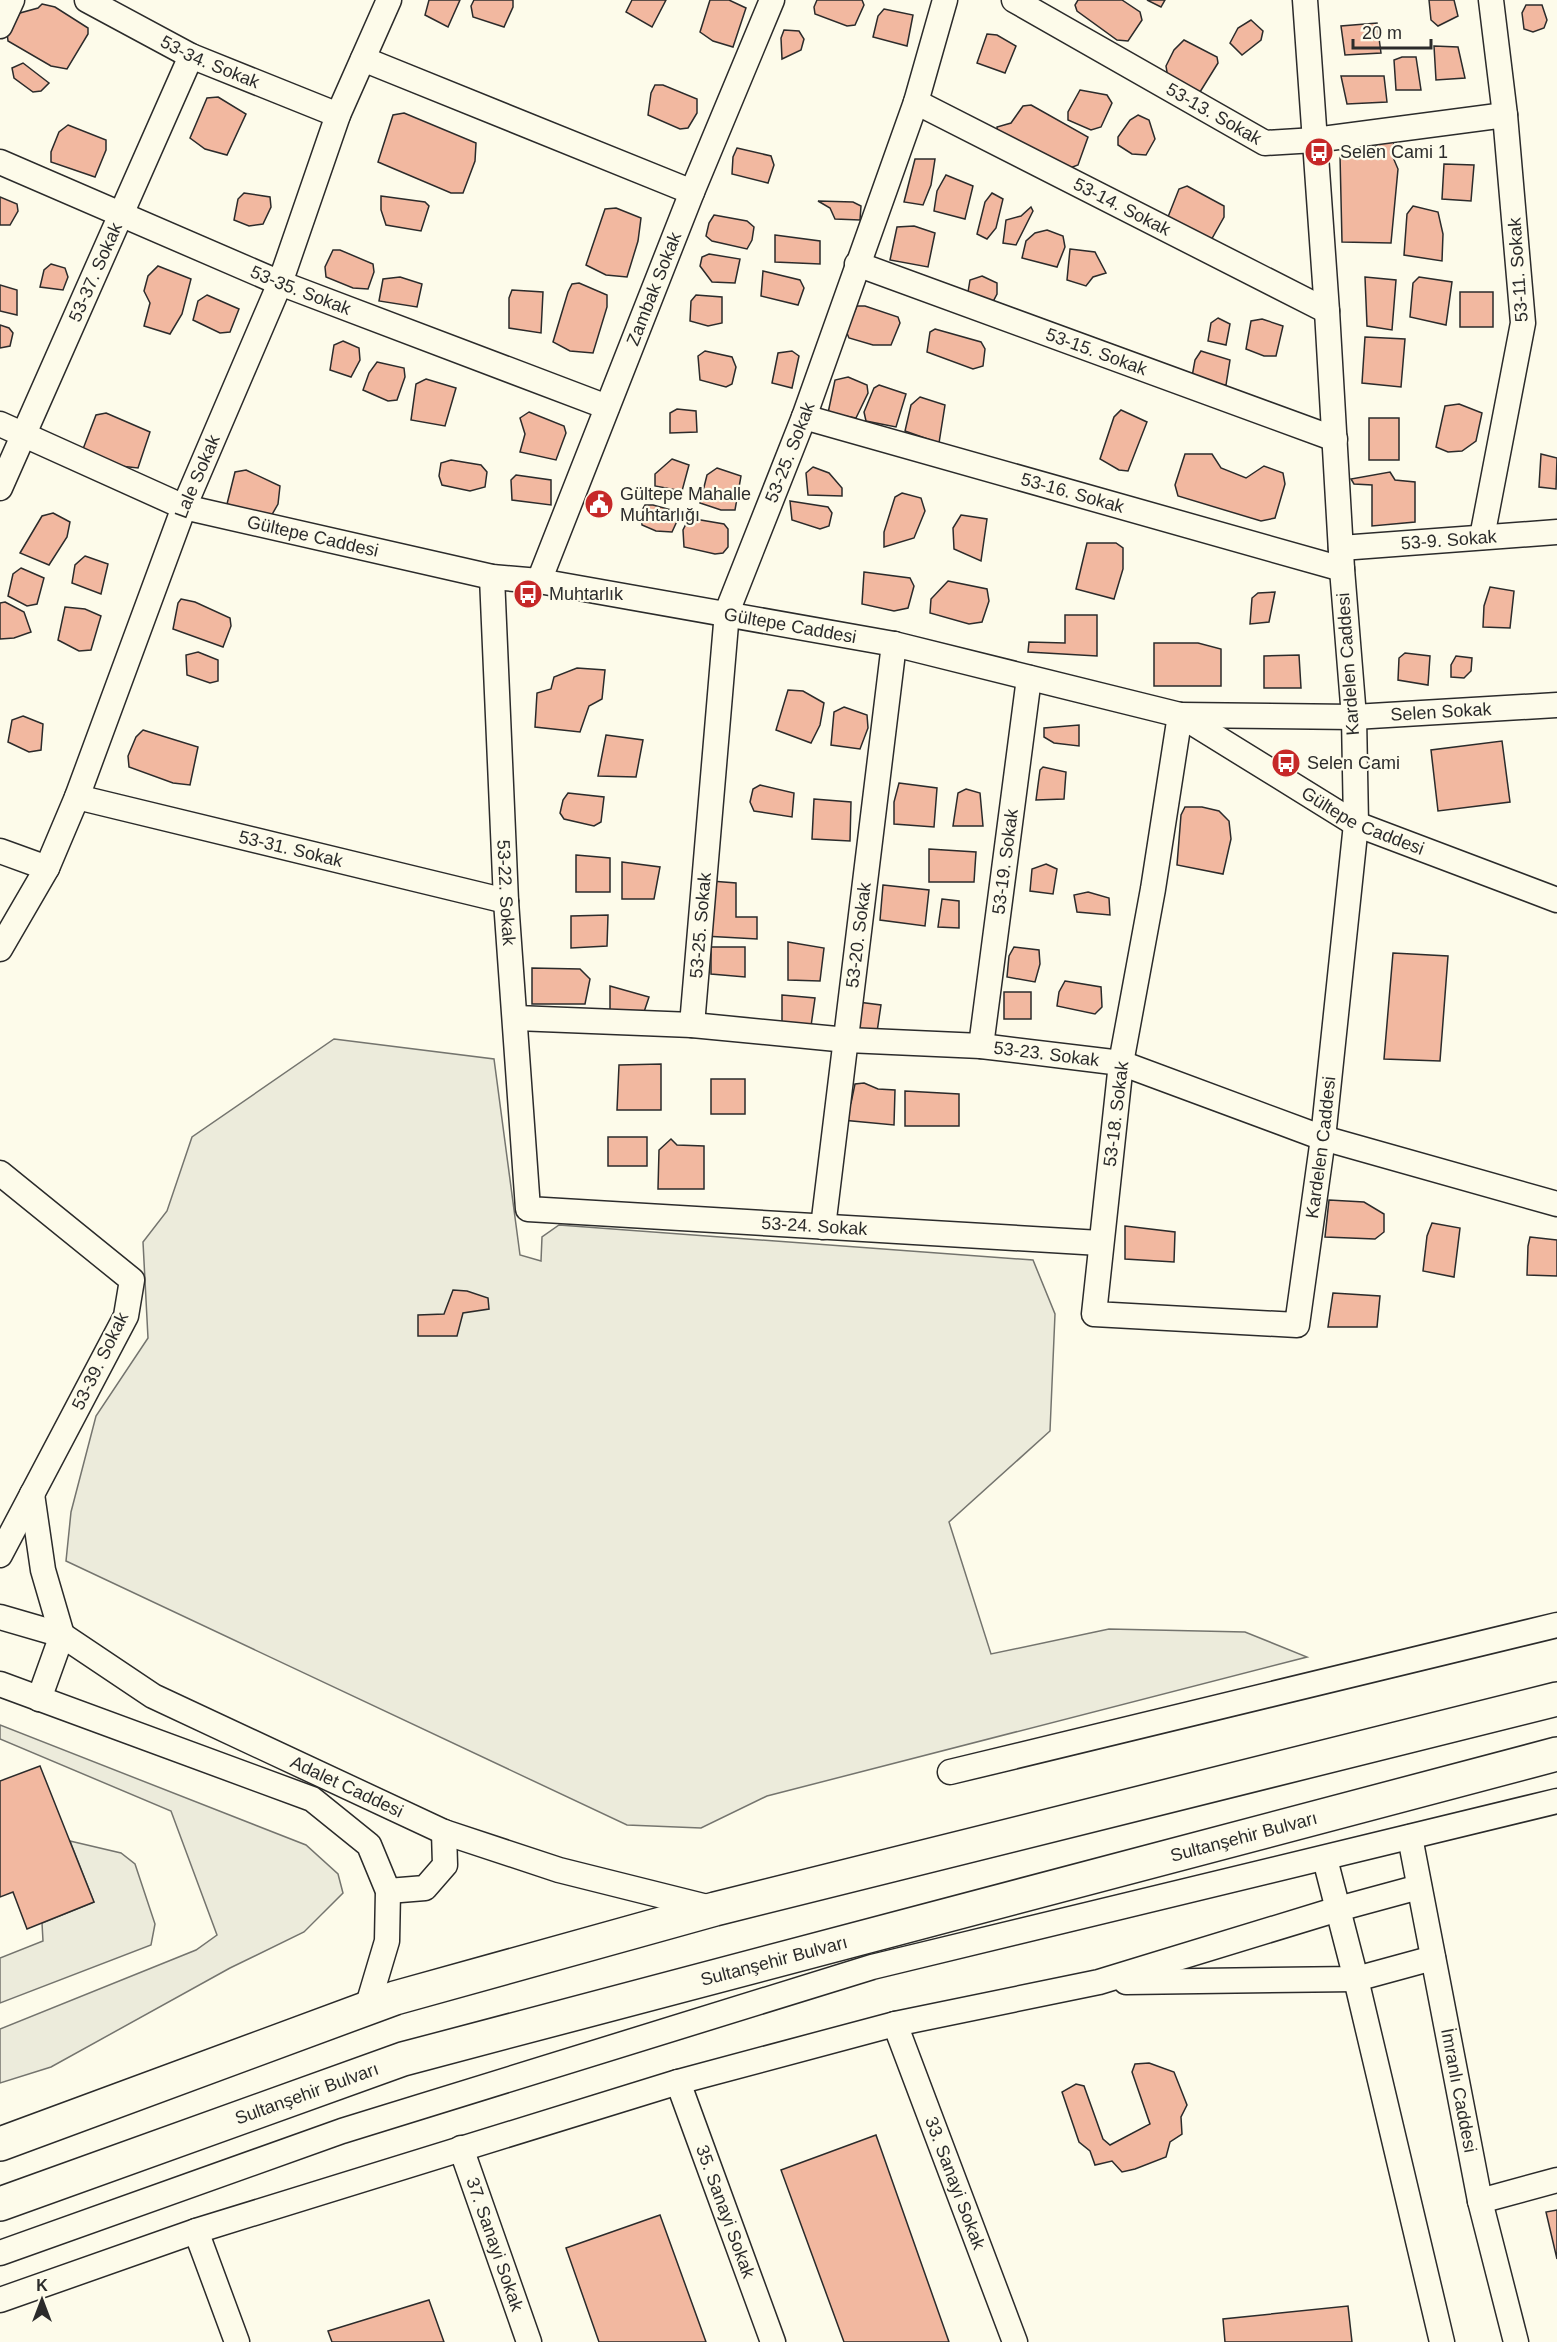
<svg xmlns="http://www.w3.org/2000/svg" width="1557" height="2342" viewBox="0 0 1557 2342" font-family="Arial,sans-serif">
  <rect width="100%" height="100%" fill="#fdfbea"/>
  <g fill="#ecebdb" stroke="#74746e" stroke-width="1.5">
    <polygon points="334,1039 494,1059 520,1255 541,1261 542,1237 559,1225 1033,1260 1055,1314 1050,1431 949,1522 991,1654 1109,1629 1245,1632 1307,1657 767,1796 701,1828 627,1825 66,1561 71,1512 96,1416 148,1338 143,1242 167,1211 192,1137"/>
    <polygon points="0,1725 306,1845 338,1874 343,1893 304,1932 230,1968 51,2067 0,2083 0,2029 196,1950 217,1935 171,1811 0,1739"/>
    <polygon points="70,1841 121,1853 135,1864 155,1924 151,1945 0,2003 0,1958 43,1941 42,1923 94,1902"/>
  </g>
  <g fill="#f2b8a0" stroke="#2b2b2b" stroke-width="1.5">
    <polygon points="429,0 460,0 448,27 425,15"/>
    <polygon points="474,0 513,0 513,7 504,27 473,17 471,6"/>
    <polygon points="632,0 666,0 652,27 626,12"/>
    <polygon points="710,0 729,0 746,8 733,47 713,41 700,32"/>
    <polygon points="817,0 862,0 864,5 855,25 847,26 815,14 814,7"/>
    <polygon points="1078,0 1122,0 1140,12 1142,20 1128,41 1117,40 1077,11 1075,5"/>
    <polygon points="1147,0 1165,0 1161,7"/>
    <polygon points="1429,0 1454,0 1458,16 1438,26 1431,20"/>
    <polygon points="42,4 55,7 88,28 88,34 67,69 51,66 8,41 7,32 20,13 38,8"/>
    <polygon points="1526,5 1542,5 1547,20 1544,28 1533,32 1524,29 1522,13"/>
    <polygon points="884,9 913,15 907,46 873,37 878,16"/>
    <polygon points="1251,20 1263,31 1261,40 1242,55 1230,43 1238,28"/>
    <polygon points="1377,23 1381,53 1345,55 1341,26"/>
    <polygon points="784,30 799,31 804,39 801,50 782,59 781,38"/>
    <polygon points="987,34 997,35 1016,46 1005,73 977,63"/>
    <polygon points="1184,40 1217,57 1218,63 1200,92 1168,78 1166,66 1174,50"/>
    <polygon points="1434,46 1458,47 1465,78 1436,80"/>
    <polygon points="1402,57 1416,57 1421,90 1396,90 1394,60"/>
    <polygon points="23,63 49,83 41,91 33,92 14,78 12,68"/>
    <polygon points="1341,76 1384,76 1387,102 1347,104"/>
    <polygon points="655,85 663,85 697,99 697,113 688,128 680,129 648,115 651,93"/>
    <polygon points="1080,90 1107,95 1112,103 1101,127 1091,130 1068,120 1068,112"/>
    <polygon points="218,97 246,114 227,155 205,149 190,138 207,98"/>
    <polygon points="1031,105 1088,137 1078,165 1070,168 998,140 997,127 1011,123 1023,106"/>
    <polygon points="404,113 476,143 475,161 463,193 451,193 378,162 393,115"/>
    <polygon points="1138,115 1149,120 1155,139 1146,155 1132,154 1118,145 1118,137 1130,120"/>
    <polygon points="68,125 106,140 106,150 95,177 51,162 51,152 59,132"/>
    <polygon points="1394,142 1392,155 1398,169 1391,243 1342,242 1340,155 1367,156 1379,143"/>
    <polygon points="737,148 771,156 774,165 768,183 732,174 733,157"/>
    <polygon points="915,159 935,159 931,185 923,205 904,202"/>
    <polygon points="1444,164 1474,165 1471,201 1442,199"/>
    <polygon points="946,175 973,186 965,219 934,211 937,191"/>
    <polygon points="1187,186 1224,206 1224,217 1210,242 1166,222 1179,189"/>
    <polygon points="244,193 270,197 271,207 263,224 249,226 234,220 238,199"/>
    <polygon points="992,193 1003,199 996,228 987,239 977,234 985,202"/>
    <polygon points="381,196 425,202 429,206 421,231 386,225 381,210"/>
    <polygon points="0,197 17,204 18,211 10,225 0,225"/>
    <polygon points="818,201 853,202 861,206 860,220 835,219 830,208"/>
    <polygon points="1413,206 1438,212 1443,234 1442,261 1404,255 1407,214"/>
    <polygon points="1031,207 1033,211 1016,245 1003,243 1006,220 1021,216"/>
    <polygon points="616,208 641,218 638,241 627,277 606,275 586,265 605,209"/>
    <polygon points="714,215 747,221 754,227 752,240 747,249 712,241 706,236 709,223"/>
    <polygon points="914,226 935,233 928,267 890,260 897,227"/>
    <polygon points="1047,230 1063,236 1065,247 1057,267 1022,258 1026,241 1035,233"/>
    <polygon points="775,235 820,241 820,264 775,262"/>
    <polygon points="1070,249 1095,252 1106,273 1093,277 1086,286 1067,280"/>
    <polygon points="333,250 340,250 373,264 374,272 368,289 353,288 326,277 325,267"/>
    <polygon points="709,254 740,259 735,283 712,282 700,266 702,257"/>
    <polygon points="51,264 65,268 68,277 63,290 40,287 44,270"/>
    <polygon points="158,266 191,279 182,314 170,334 144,326 150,303 144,291 148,276"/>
    <polygon points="763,271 800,280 804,288 798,305 761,296"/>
    <polygon points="982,276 997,283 997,294 988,311 966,304 970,280"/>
    <polygon points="400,277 422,284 417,307 379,301 383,279"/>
    <polygon points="1365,277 1396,280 1392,330 1367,326"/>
    <polygon points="1419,277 1452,282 1446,325 1410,317 1413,283"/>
    <polygon points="579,283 607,295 607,307 593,353 570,351 553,342 568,292 572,284"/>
    <polygon points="0,285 17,290 17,315 0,311"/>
    <polygon points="512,290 543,292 541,333 509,328 509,298"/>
    <rect x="1460" y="292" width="33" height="35"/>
    <polygon points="207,295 239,309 230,332 220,333 193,320 198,301"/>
    <polygon points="696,295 722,297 722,323 708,326 690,321 691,301"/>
    <polygon points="857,306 865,306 898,317 900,323 891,345 873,345 849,338 846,331"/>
    <polygon points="1218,318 1230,324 1226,345 1208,341 1211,323"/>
    <polygon points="1262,319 1283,326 1276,356 1264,356 1246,349 1251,321"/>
    <polygon points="0,325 9,328 13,333 10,346 0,348"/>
    <polygon points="935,329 981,342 985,349 983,366 973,369 927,352 930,332"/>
    <polygon points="1365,337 1405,339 1401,387 1362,383"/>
    <polygon points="343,341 359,348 360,360 351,377 330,370 334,345"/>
    <polygon points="705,351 732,357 736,367 732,384 726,387 700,380 698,356"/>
    <polygon points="792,351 799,356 792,388 772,383 778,353"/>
    <polygon points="1201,351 1230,360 1226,385 1191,382 1195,360"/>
    <polygon points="377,362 404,368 405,377 397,400 388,401 363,390 369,373"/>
    <polygon points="848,377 867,385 868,393 856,418 828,413 835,380"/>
    <polygon points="426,379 456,388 445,426 411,420 416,384"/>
    <polygon points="879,385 906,394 896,427 866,421 864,412 874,388"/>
    <polygon points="920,397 945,405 939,443 905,431 911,405"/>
    <polygon points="1459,404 1482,413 1476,441 1462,451 1448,452 1436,447 1445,406"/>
    <polygon points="677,409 696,411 697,432 670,433 670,413"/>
    <polygon points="1121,410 1147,422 1128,471 1119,470 1100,459 1114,417"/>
    <polygon points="529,412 564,426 566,433 556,460 520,452 525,434 520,418"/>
    <polygon points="106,413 150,432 138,468 120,466 83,449 96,415"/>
    <rect x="1369" y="418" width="30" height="42"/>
    <polygon points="1185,454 1212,454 1221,468 1246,478 1264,466 1283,473 1285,484 1275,518 1261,521 1178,496 1175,485"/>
    <polygon points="1541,454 1557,458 1556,489 1539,487"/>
    <polygon points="672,459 689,465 682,491 655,486 655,474"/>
    <polygon points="451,460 481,465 487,472 485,487 470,491 442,485 439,476 441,463"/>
    <polygon points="813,467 829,473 842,488 842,496 808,495 806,473"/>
    <polygon points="717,468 741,476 735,510 721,510 700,503 707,475"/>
    <polygon points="246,470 280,486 278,504 270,518 227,504 235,472"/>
    <polygon points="1390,472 1395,480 1415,482 1415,522 1372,526 1372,485 1354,484 1351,479"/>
    <polygon points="516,475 551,480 551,505 512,500 511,480"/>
    <polygon points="902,493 921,498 925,511 914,538 884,547 884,532 895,497"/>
    <polygon points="790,501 828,507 832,513 829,526 820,529 792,520"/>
    <polygon points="645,505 653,505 675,511 678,519 672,532 656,531 642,525 641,512"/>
    <polygon points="53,513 70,522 67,537 49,565 20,553 42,516"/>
    <polygon points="961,515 987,519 981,561 954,549 953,528"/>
    <polygon points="689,518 724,524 728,529 728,547 723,553 715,554 684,547 683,530"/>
    <polygon points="1087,543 1116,543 1123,548 1123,569 1114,599 1076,589"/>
    <polygon points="85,556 108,564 101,594 72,583 75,565"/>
    <polygon points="21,568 44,578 37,604 27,606 8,596 13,574"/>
    <polygon points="864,572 910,578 914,586 908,608 894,611 862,604"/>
    <polygon points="948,581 987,589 989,601 982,622 969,624 930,613 931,599"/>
    <polygon points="1490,587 1514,591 1510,628 1483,627 1484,606"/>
    <polygon points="1275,592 1269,622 1250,624 1252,598 1258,593"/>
    <polygon points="181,599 195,602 230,618 231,626 223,647 173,629 178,603"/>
    <polygon points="5,602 24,612 31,632 14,638 0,639 0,603"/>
    <polygon points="65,607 85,609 101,616 91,650 79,651 58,640"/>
    <polygon points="1065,615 1097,615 1097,656 1028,652 1029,642 1065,643"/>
    <polygon points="1154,643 1198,643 1221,649 1221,686 1154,686"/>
    <polygon points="198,652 218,660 218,681 210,683 187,675 186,655"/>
    <polygon points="1405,653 1430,656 1428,685 1398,680 1399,658"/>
    <polygon points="1299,655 1301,688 1264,688 1264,656"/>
    <polygon points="1456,656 1472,658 1471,671 1464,678 1451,677 1451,665"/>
    <polygon points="577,668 605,670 602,699 589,706 580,732 535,727 537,693 551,689 554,677"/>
    <polygon points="788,690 803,691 824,703 820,725 811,743 776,730"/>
    <polygon points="844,707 867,715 868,728 860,749 831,745 834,712"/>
    <polygon points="23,716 43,724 41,750 29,752 8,742 12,720"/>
    <polygon points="1079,725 1079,746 1054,743 1044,737 1044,728"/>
    <polygon points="143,730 198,747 190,785 173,783 129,767 128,756 136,737"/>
    <polygon points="606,735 643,740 636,777 598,776"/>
    <polygon points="1502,741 1510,802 1438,811 1431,750"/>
    <polygon points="1043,767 1066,772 1064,799 1036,800 1040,770"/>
    <polygon points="899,783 937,788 934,827 894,824 894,802"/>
    <polygon points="760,785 794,793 792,817 754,811 750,802 753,789"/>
    <polygon points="966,789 980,793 983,826 953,826 958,793"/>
    <polygon points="568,793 604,797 601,822 594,826 564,819 560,813 563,800"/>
    <polygon points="814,799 851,802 850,841 812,839"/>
    <polygon points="1185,807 1202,807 1219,811 1229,821 1231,839 1223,874 1177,865 1181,815"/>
    <polygon points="929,849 976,852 974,882 929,882"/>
    <polygon points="576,855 610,858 610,892 576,892"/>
    <polygon points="622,862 660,867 654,899 622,899"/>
    <polygon points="1046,864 1057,869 1053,894 1030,891 1032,869"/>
    <polygon points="711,881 736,883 736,917 757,917 757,939 704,936"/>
    <polygon points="883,885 929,890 925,926 880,920"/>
    <polygon points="1088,892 1109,898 1110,915 1077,912 1074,895"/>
    <polygon points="942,899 959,901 959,928 938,927"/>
    <polygon points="608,915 607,946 571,948 571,916"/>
    <polygon points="788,942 824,948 820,981 788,980"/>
    <polygon points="711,947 745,947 745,977 711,974"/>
    <polygon points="1014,947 1039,950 1040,964 1035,982 1007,977 1009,956"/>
    <polygon points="1393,953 1448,956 1440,1061 1384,1059"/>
    <polygon points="532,968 580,969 590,979 585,1004 532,1004"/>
    <polygon points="1065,981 1101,987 1102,1007 1095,1014 1057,1006 1059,992"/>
    <polygon points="610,986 649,997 642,1018 610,1018"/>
    <rect x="1004" y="992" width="27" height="27"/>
    <polygon points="782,995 815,998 811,1026 782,1025"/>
    <polygon points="858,1002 881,1005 877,1032 852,1030"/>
    <polygon points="661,1064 661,1110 617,1110 619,1065"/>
    <rect x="711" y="1079" width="34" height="35"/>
    <polygon points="864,1083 878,1089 895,1090 894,1125 842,1120 843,1108 851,1103 855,1084"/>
    <polygon points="905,1091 959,1094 959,1126 905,1126"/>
    <rect x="608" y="1137" width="39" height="29"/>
    <polygon points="671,1139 677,1145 704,1146 704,1189 658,1189 659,1150"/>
    <polygon points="1329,1200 1364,1202 1384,1214 1384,1232 1375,1239 1325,1237"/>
    <polygon points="1432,1223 1460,1228 1454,1277 1423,1271 1427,1236"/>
    <polygon points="1125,1226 1175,1232 1174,1262 1125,1259"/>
    <polygon points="1530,1237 1557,1240 1557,1276 1527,1275 1528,1246"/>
    <polygon points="453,1290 467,1291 488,1298 489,1309 463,1313 457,1336 418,1336 418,1315 444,1314"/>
    <polygon points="1333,1293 1380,1296 1377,1327 1328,1327"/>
    <polygon points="40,1766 94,1902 27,1929 13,1892 0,1897 0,1781"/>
    <polygon points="1149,2063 1174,2072 1187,2105 1181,2117 1182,2134 1170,2142 1166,2157 1135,2169 1122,2172 1112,2161 1095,2165 1090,2151 1079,2142 1062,2092 1076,2084 1084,2086 1103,2139 1110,2145 1150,2124 1132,2072 1135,2064"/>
    <polygon points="876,2135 949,2342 844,2342 781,2170"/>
    <polygon points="1557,2210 1557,2259 1546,2212"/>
    <polygon points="660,2215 706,2342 599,2342 566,2248"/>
    <polygon points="429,2300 444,2342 332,2342 328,2331"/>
    <polygon points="1348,2306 1352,2342 1225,2342 1223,2319"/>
  </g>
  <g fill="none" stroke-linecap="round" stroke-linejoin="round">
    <g stroke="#2b2b2b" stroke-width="27">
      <g id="minor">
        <path id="s1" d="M87 0 191 56 338 115"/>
        <path id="s2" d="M1014 0 1265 143 1315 140 1505 115"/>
        <polyline points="0,26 12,0"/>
        <polyline points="363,59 692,192"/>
        <path id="s3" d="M916 102 1327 311"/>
        <path id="s4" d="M0 162 280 283 607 407"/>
        <path id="s5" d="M857 264 1335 439"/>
        <path id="s6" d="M804 417 1342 569"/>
        <path id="s7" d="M0 424 184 507 492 577 539 581 894 644 1180 715 1356 824 1557 900"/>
        <path id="s8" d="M0 488 191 56"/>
        <polyline points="1482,537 1523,323 1505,115 1491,0"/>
        <path id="s9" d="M1341 548 1557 532"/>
        <path id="s10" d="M492 577 506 901 528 1209 1100 1243"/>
        <path id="s11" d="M539 581 692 192 772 0"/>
        <path id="s12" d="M1180 715 1153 889 1121 1063 1094 1314 1297 1325 1323 1138 1356 824 1354 717 1342 569 1327 311 1305 0"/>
        <path id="s13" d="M1180 715 1354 717 1557 705"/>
        <path id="s14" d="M77 797 506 901"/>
        <polyline points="0,851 47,868"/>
        <path id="s15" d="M0 949 47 868 77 797 184 507 280 283 338 115 389 0"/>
        <path id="s16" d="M516 1018 692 1025 847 1040 981 1046 1121 1063 1323 1138 1557 1204"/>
        <path id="s17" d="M692 1025 727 612 804 417 916 102 945 0"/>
        <path id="s18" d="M981 1046 1029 678"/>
        <polyline points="0,1173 132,1280 126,1316 0,1555"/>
        <path id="s19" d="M823 1227 894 644"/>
        <polyline points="32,1494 43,1570 62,1635 39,1699"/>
        <path id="s20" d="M0 1617 62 1635 153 1696 444 1832 559 1870 715 1909"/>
        <polyline points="0,1684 312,1799 369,1845 388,1891 387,1941 367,2008"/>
        <polyline points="950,1772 1557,1625"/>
        <path id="s21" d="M1410 1837 1480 2201 1516 2342"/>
        <polyline points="1325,1859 1356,1979 1442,2342"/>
        <polyline points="388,1891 425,1888 445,1865 444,1832"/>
        <polyline points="1126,1982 1356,1979 1433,1958"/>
        <path id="s22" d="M895 2024 1015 2342"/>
        <path id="s23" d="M678 2082 773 2342"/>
        <path id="s24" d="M461 2148 529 2342"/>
        <polyline points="1480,2201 1557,2180"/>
        <polyline points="196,2231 237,2342"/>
        <polyline points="0,2253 342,2131 872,1967 1557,1801"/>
        <polyline points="0,2300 196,2231 678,2082 895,2024 1099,1982 1338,1909 1419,1887"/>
      </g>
    </g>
    <g stroke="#2b2b2b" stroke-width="36">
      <g id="trunk">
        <polyline points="0,2144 395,1998 715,1909 1557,1699"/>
        <path id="s25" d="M0 2204 403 2059 1557 1754"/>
      </g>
    </g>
    <use href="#minor" stroke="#fdfbea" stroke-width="24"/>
    <use href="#trunk" stroke="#fdfbea" stroke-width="33"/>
  </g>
  <defs>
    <g id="bus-disc" transform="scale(1.5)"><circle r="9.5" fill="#c62828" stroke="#fdfbea"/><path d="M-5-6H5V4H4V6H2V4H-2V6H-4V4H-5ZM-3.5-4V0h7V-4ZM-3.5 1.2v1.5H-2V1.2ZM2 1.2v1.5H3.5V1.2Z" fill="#fff"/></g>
    <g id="civic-disc" transform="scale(1.5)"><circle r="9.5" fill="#c62828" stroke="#fdfbea"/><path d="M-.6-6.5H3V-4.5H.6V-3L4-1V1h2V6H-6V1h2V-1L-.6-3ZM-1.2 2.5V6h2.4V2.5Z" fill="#fff"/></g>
  </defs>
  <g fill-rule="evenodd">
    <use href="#bus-disc" x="1319" y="152"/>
    <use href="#civic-disc" x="599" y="504"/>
    <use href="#bus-disc" x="528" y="594"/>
    <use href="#bus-disc" x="1286" y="763"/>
  </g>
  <g text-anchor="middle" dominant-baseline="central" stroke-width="4.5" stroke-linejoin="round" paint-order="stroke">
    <g font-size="18" fill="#2b2b2b" stroke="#fdfbea">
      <text stroke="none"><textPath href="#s1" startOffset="138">53-34. Sokak</textPath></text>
      <text stroke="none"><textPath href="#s2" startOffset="230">53-13. Sokak</textPath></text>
      <text stroke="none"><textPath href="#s3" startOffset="231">53-14. Sokak</textPath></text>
      <text transform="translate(1518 270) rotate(-94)">53-11. Sokak</text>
      <text stroke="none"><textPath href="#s8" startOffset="236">53-37. Sokak</textPath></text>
      <text stroke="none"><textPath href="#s4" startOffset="327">53-35. Sokak</textPath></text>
      <text stroke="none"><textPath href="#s11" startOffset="314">Zambak Sokak</textPath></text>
      <text stroke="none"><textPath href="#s5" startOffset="255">53-15. Sokak</textPath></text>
      <text stroke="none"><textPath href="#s17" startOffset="586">53-25. Sokak</textPath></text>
      <text stroke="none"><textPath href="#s15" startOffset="513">Lale Sokak</textPath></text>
      <text stroke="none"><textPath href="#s6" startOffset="279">53-16. Sokak</textPath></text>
      <text stroke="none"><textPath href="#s7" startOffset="334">Gültepe Caddesi</textPath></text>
      <text stroke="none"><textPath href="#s9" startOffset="108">53-9. Sokak</textPath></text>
      <text stroke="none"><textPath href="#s7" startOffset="820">Gültepe Caddesi</textPath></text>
      <text transform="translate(1348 664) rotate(-94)">Kardelen Caddesi</text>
      <text stroke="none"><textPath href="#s13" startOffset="261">Selen Sokak</textPath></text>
      <text stroke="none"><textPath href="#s7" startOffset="1432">Gültepe Caddesi</textPath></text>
      <text stroke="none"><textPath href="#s14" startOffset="220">53-31. Sokak</textPath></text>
      <text stroke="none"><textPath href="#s18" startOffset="186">53-19. Sokak</textPath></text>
      <text stroke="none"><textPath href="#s10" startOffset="316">53-22. Sokak</textPath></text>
      <text stroke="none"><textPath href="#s17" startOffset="100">53-25. Sokak</textPath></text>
      <text stroke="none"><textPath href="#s19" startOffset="294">53-20. Sokak</textPath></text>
      <text stroke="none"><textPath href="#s16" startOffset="532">53-23. Sokak</textPath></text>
      <text transform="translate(1116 1114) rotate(-83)">53-18. Sokak</text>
      <text stroke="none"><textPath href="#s12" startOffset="988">Kardelen Caddesi</textPath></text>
      <text stroke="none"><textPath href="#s10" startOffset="920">53-24. Sokak</textPath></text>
      <text transform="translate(100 1361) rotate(-64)">53-39. Sokak</text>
      <text stroke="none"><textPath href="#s20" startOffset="388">Adalet Caddesi</textPath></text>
      <text stroke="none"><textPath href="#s25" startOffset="1298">Sultanşehir Bulvarı</textPath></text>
      <text stroke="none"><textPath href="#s25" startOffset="812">Sultanşehir Bulvarı</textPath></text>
      <text stroke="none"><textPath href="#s21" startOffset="258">İmranlı Caddesi</textPath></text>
      <text stroke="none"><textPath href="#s25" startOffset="326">Sultanşehir Bulvarı</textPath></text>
      <text stroke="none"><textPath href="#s22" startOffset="170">33. Sanayi Sokak</textPath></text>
      <text stroke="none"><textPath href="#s23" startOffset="138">35. Sanayi Sokak</textPath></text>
      <text stroke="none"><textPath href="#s24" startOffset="102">37. Sanayi Sokak</textPath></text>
    </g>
    <g font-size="18" fill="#2b2b2b" stroke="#fdfbea" text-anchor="start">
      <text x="1340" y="152">Selen Cami 1</text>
      <text x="620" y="494">Gültepe Mahalle<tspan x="620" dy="21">Muhtarlığı</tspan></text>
      <text x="549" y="594">Muhtarlık</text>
      <text x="1307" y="763">Selen Cami</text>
    </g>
  </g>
  <g transform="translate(42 2300)" stroke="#fdfbea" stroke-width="4.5" paint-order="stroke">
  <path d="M0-4.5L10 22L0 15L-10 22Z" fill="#2b2b2b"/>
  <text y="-9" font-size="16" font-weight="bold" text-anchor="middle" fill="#2b2b2b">K</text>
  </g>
  <path d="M1353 39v9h78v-9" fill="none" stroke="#2b2b2b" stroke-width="3"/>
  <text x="1362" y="39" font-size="18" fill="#2b2b2b" stroke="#fdfbea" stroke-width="4.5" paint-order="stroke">20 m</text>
</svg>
